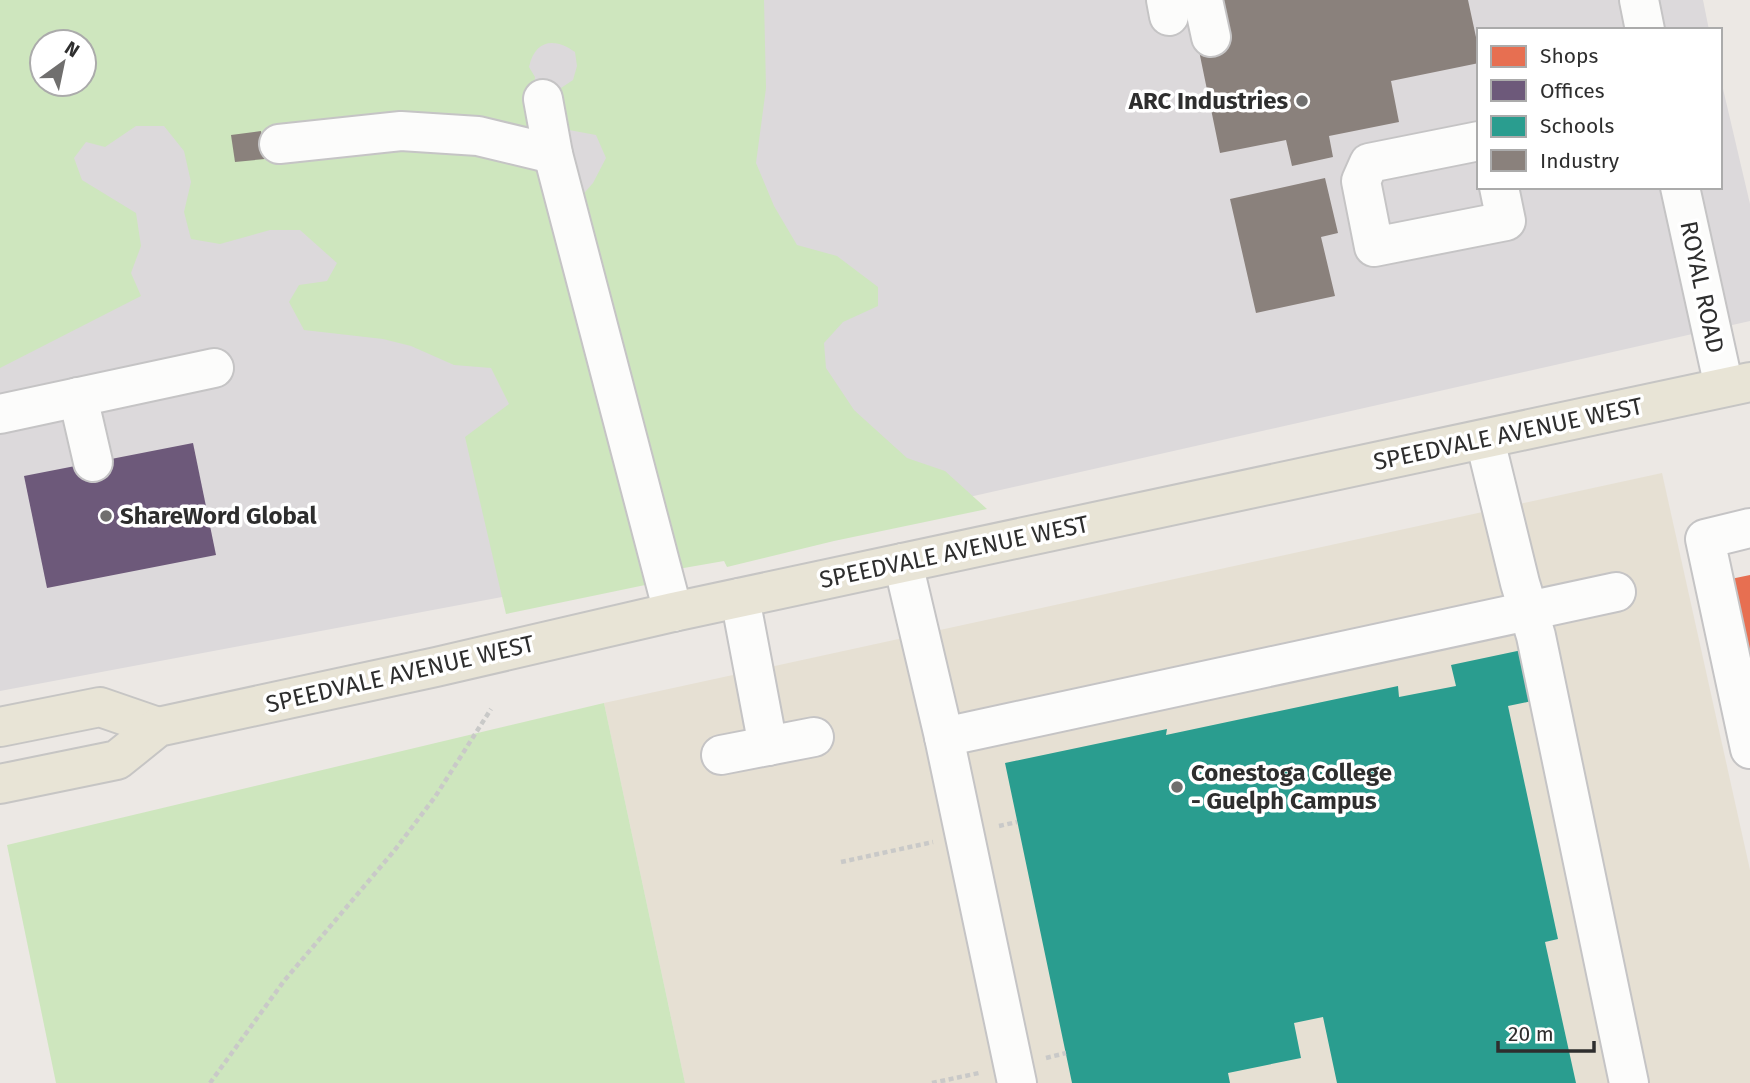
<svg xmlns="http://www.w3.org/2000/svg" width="1750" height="1083" viewBox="0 0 1750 1083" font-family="'Fira Sans',sans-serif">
  <rect width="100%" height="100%" fill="#ece8e4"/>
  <path fill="#dcd9db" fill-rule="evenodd" d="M0 0H1703L1709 30H1479V187H1720V76L1750 204V321L641 571 0 691ZM42 42H84V84H42Z"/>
  <polygon fill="#e6e0d3" points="1662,473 1750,870 1750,1083 685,1083 604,703"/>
  <g fill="#cee6be" fill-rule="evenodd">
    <path d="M0 0H764L766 88 756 163 774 206 797 245 837 256 878 287V306L843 322 824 343 826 368 854 410 907 458 945 471 987 509 834 541 727 567 724 561 678 569 578 200 593 183 606 158 596 135 569 130 561 123 558 90 573 80 577 66 575 52C554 37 535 40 529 67L535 77 528 132 546 168 650 584 506 614 465 437 509 404 491 368 454 365 411 346 383 339 304 330 289 302 299 285 327 281 337 263 300 230H270L220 244 191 239 184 212 191 182 184 151 164 126H136L105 147 86 142 74 158 82 180 136 213 141 246 131 273 141 296 0 368ZM42 42H84V84H42Z"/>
    <polygon points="604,703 685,1083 56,1083 7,845"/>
  </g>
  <polygon fill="#e76f51" points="1750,575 1750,691 1726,580"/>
  <polygon fill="#6d597a" points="193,443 216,555 47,588 24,476"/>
  <polygon fill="#2a9d8f" points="1522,650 1532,701 1508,706 1558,939 1545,942 1576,1083 1337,1083 1323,1017 1294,1023 1301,1058 1228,1073 1230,1083 1072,1083 1005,763 1167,729 1166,735 1398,686 1399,697 1456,686 1451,665"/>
  <g fill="#8a817c">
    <polygon points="1221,0 1468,0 1479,51 1479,63 1391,81 1399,122 1329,136 1333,157 1292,166 1286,140 1220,153 1197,41"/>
    <polygon points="261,131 265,159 235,162 231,135"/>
    <polygon points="1325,178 1338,233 1321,237 1335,296 1256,313 1230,199"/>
  </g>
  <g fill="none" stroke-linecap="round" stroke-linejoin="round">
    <g stroke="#c5c4c5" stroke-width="42">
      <g id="minor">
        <polyline points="1166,0 1169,16"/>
        <polyline points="1203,0 1211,37"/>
        <polyline points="1639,0 1645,30"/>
        <polyline points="543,99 553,154 673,612"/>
        <polyline points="1479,141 1369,163 1361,181 1374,247 1506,221 1499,187"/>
        <polyline points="279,144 401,131 478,136 553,154"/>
        <polyline points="1680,187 1724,387"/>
        <polyline points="78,397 93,462"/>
        <polyline points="0,414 214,368"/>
        <polyline points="1485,440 1520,583 1536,636 1629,1083"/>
        <polyline points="1750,528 1705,539 1750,749"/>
        <polyline points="903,563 944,737 1017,1083"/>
        <polyline points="740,598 768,746"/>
        <polyline points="944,737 1616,592"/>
        <polyline points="721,755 814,737"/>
      </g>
    </g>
    <g stroke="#c6c5c4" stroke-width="42">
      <g id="major">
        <polyline points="0,727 100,707 158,727"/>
        <polyline points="0,784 117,760 158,727 436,667 673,612 1750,382"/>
      </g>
    </g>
    <g stroke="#c9c9c8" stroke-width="4.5" stroke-dasharray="5 3.5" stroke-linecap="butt">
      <polyline points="999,826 1017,822"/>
      <polyline points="841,862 933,842"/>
      <polyline points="1046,1058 1066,1053"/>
      <polyline points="210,1083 284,981 394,851 435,797 491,709"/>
      <polyline points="932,1083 979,1073"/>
    </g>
    <use href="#minor" stroke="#fcfcfb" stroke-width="38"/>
    <use href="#major" stroke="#e8e4d6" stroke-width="38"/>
  </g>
  <g fill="#706f6e" stroke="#fff" stroke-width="2.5">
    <circle cx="1302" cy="101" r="7"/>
    <circle cx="106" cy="516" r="7"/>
    <circle cx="1177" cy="787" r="7"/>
  </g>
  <g text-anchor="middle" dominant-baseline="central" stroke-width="7" stroke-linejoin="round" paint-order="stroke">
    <g font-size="24" font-weight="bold" fill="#2e2e2e" stroke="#fff" text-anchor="start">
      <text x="1288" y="101" text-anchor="end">ARC Industries</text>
      <text x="120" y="516">ShareWord Global</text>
      <text x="1191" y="773">Conestoga College<tspan x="1191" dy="28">- Guelph Campus</tspan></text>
    </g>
    <g font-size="24" fill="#2e2e2e" stroke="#fff">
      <text transform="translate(1702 287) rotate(78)">ROYAL ROAD</text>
      <text transform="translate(1508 434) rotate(-12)">SPEEDVALE AVENUE WEST</text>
      <text transform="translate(954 552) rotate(-12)">SPEEDVALE AVENUE WEST</text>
      <text transform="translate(400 674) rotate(-13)">SPEEDVALE AVENUE WEST</text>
    </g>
  </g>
  <rect x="1477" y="28" width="245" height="161" fill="#ffffff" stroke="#ababab" stroke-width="2"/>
  <rect x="1491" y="46" width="35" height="21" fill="#e76f51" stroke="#ababab" stroke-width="2"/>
  <text x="1540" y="63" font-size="21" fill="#2e2e2e">Shops</text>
  <rect x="1491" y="80" width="35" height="21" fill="#6d597a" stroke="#ababab" stroke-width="2"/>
  <text x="1540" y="98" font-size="21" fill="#2e2e2e">Offices</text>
  <rect x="1491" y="116" width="35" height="21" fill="#2a9d8f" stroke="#ababab" stroke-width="2"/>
  <text x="1540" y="133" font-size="21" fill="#2e2e2e">Schools</text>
  <rect x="1491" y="150" width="35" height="21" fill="#8a817c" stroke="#ababab" stroke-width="2"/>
  <text x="1540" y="168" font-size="21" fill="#2e2e2e">Industry</text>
  <g transform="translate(63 63) rotate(33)"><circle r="33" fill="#ffffff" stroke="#ababab" stroke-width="2"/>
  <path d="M0-5L12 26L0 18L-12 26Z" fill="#706f6e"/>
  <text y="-10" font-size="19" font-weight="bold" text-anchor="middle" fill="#2e2e2e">N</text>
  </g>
  <path d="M1498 1041v10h96v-10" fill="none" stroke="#2e2e2e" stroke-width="3.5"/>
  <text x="1508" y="1041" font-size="21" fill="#2e2e2e" stroke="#ffffff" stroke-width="5" paint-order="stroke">20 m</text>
</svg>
